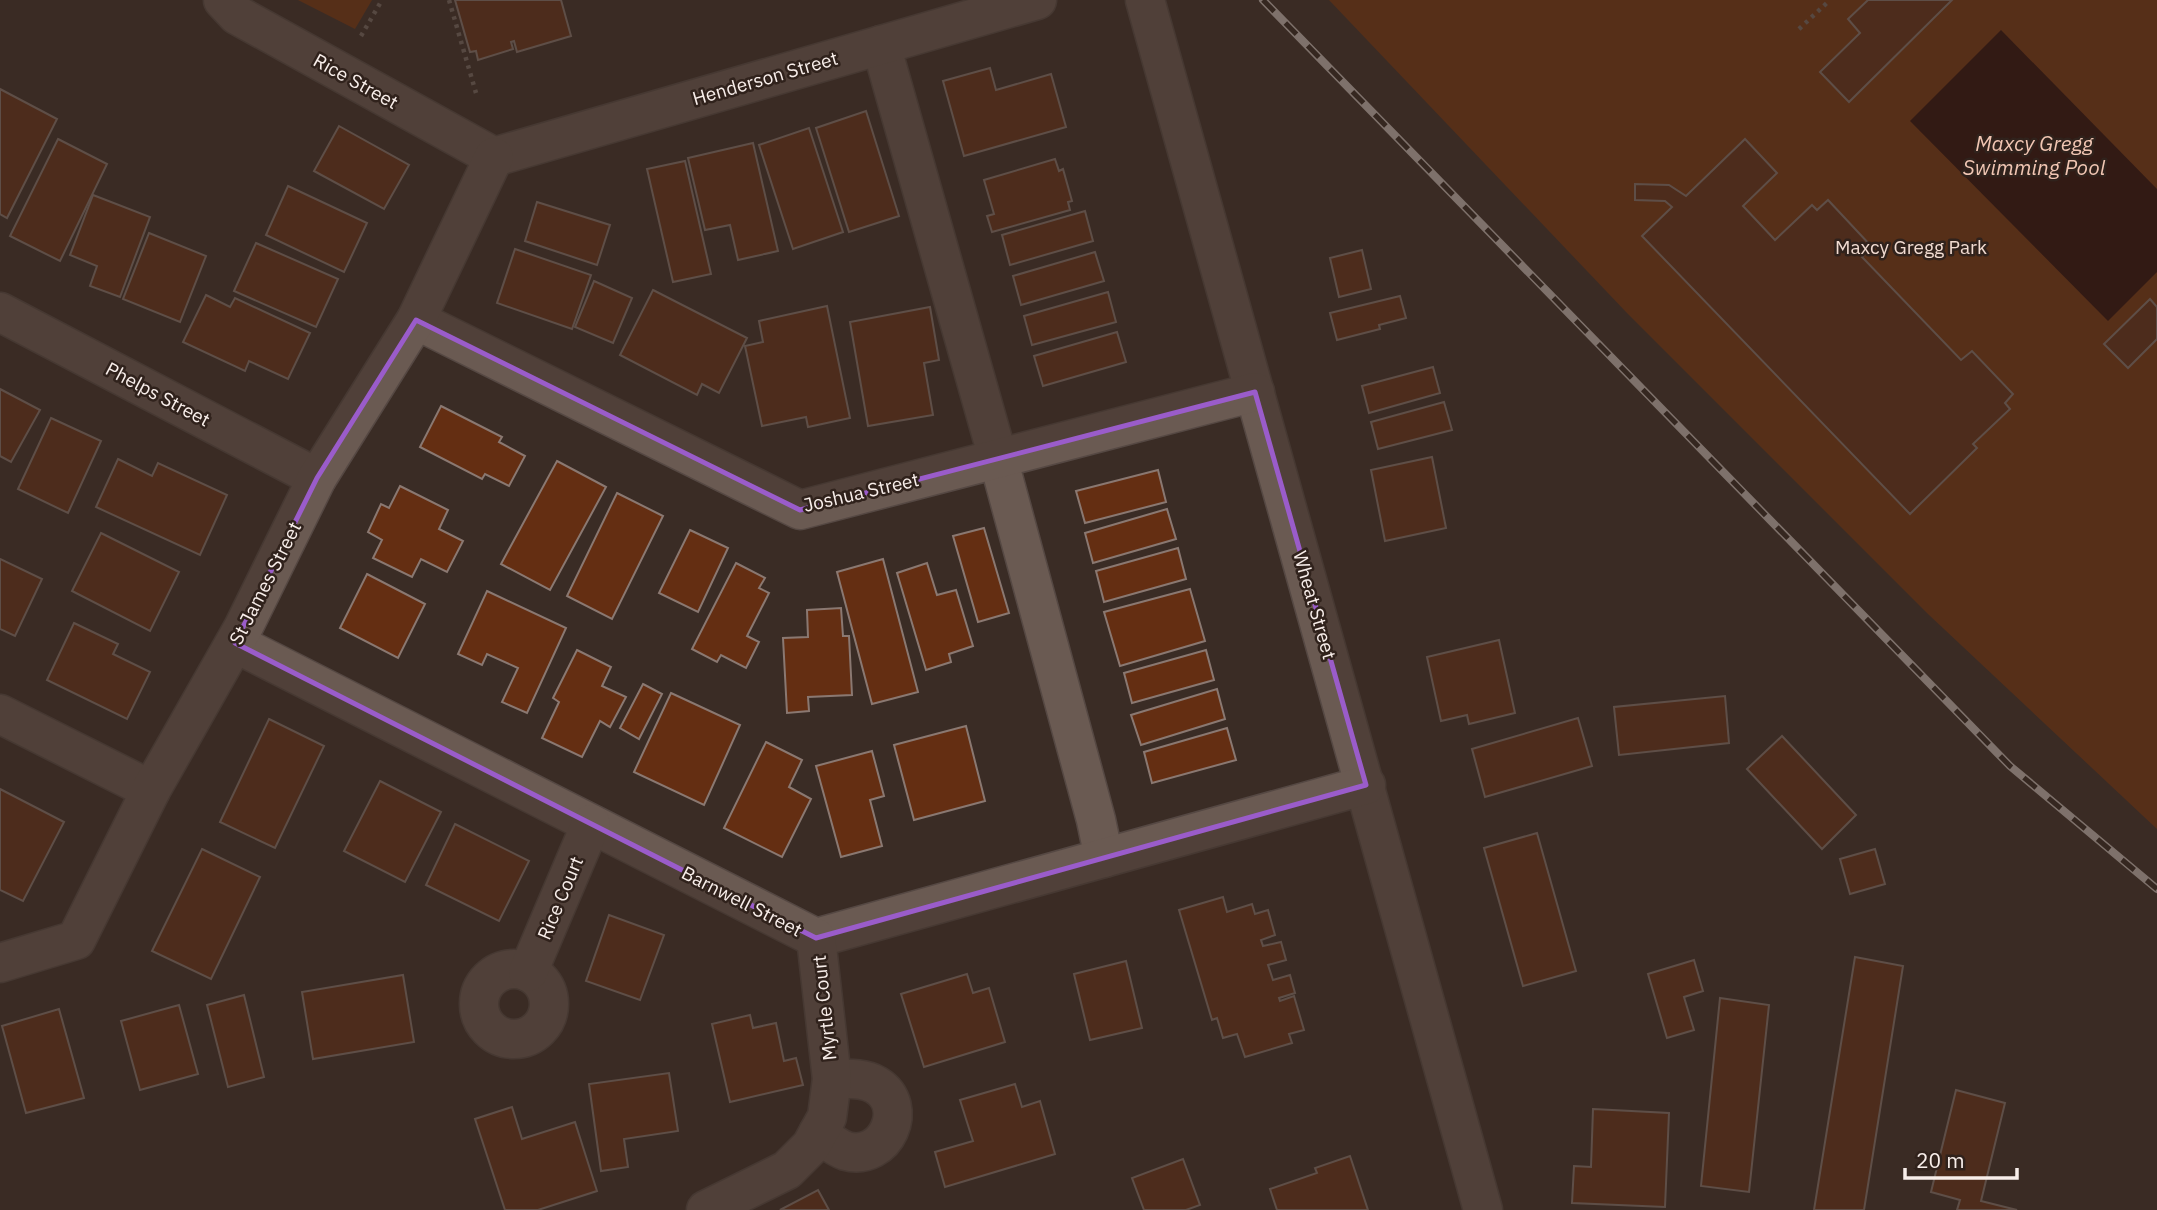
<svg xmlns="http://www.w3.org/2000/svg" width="2157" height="1210" viewBox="0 0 2157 1210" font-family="'IBM Plex Sans',sans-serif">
  <rect width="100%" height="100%" fill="#3a2c25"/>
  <g fill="#79330b">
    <polygon points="298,0 372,0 355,29"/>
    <polygon points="1329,0 2157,0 2157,829 1928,614 1627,313"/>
  </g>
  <polygon fill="#290600" points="2001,30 2157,189 2157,272 2108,321 1910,121"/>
  <g fill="#642e12" stroke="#8a7871" stroke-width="2">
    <polygon points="455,0 561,0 571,36 517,52 514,41 511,42 513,49 478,60 476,51 470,52"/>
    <polygon points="1868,0 1952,0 1849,102 1820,72 1860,33 1848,19"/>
    <polygon points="990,68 996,90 1051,74 1066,127 964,156 943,81"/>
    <polygon points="0,89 57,119 7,218 0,214"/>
    <polygon points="866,111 899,216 849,232 816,128"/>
    <polygon points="339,126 409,165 384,209 314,171"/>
    <polygon points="809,128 843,232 793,249 759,145"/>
    <polygon points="58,139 107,164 60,261 10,236"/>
    <polygon points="1745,139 1777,173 1743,206 1775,240 1812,205 1817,210 1828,200 1872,247 1862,257 1961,360 1972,351 2013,394 2005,403 2010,409 1973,444 1977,448 1910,514 1642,236 1672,207 1665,201 1635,200 1635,184 1669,185 1686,196"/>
    <polygon points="753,143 778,251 738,260 730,225 705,230 688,158"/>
    <polygon points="1055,159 1059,171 1063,169 1072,201 1068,202 1070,210 992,232 987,216 994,214 984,180"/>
    <polygon points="685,161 711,274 673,282 647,169"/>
    <polygon points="288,186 367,223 344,272 266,235"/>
    <polygon points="93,195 150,217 120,297 90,286 97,266 70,255"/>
    <polygon points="537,202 610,225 597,265 525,241"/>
    <polygon points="1085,211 1093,241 1010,265 1002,235"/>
    <polygon points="149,233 206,256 180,322 123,299"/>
    <polygon points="256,243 338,279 316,327 234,291"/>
    <polygon points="515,249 591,275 572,329 497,303"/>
    <polygon points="1362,250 1371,289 1339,297 1330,258"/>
    <polygon points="1095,252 1104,281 1021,305 1013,276"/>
    <polygon points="594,281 632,298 613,343 575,327"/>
    <polygon points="653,290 747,338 719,393 702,384 697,395 620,355"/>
    <polygon points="1108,292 1116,322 1032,345 1024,316"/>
    <polygon points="206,295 230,307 235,298 310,333 288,379 249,361 245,371 183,342"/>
    <polygon points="1400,296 1406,318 1379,325 1380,329 1337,340 1330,313"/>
    <polygon points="2150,299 2157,307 2157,339 2128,368 2104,344"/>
    <polygon points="827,306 850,418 808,427 806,417 762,426 745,346 763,342 759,321"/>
    <polygon points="930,307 939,360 924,363 933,415 868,426 850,322"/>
    <polygon points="1117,332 1126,362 1043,386 1034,356"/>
    <polygon points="1433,367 1440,393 1369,413 1362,386"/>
    <polygon points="0,389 40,410 11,462 0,456"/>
    <polygon points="1444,402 1452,430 1378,449 1371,422"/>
    <polygon points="441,406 502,437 499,442 525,456 509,486 485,474 482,479 420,447"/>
    <polygon points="51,418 101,441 68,513 18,489"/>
    <polygon points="1432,457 1446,528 1385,541 1371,470"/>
    <polygon points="118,459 152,476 158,463 227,495 200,555 96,507"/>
    <polygon points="557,461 606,487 550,590 501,564"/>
    <polygon points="1158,470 1166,502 1085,523 1076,491"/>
    <polygon points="400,486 448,510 439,529 463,541 447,572 421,559 412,577 373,558 382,540 368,532 381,504 389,508"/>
    <polygon points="617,493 663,516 612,619 567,596"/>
    <polygon points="1167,509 1176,539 1093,563 1085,533"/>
    <polygon points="984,528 1009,613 978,622 953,536"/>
    <polygon points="690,530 728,548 698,612 659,593"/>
    <polygon points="101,533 179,572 150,631 72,591"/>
    <polygon points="1178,548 1186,579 1104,602 1096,571"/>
    <polygon points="0,559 42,579 15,636 0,629"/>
    <polygon points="883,559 918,692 872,704 837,572"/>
    <polygon points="736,563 765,578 759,588 769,593 747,636 759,642 746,668 721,655 717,662 692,649"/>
    <polygon points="927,563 937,595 956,590 973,646 949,654 951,662 926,670 897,573"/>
    <polygon points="367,574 425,604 398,658 340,628"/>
    <polygon points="1190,589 1205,641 1120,666 1104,612"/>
    <polygon points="487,591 566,628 527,713 502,702 518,668 487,654 482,665 458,654"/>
    <polygon points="841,608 843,636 849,636 852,695 808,697 809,711 787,713 783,638 808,637 807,610"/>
    <polygon points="74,623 118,644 113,654 150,672 127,719 47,680"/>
    <polygon points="1499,640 1515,713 1469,724 1467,715 1441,721 1427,657"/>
    <polygon points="577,650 611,667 602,686 626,697 610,727 600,721 582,757 542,738 559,702 553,698"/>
    <polygon points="1206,650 1214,680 1132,703 1124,673"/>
    <polygon points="643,684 662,694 639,739 620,728"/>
    <polygon points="1217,689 1225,719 1141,745 1131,715"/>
    <polygon points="671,693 740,725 704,805 634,772"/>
    <polygon points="1725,696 1729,743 1619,755 1614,707"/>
    <polygon points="1578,718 1592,766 1485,797 1472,749"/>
    <polygon points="269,719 324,746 275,848 220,822"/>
    <polygon points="966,726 985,801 914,820 894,745"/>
    <polygon points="1227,728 1236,760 1152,783 1144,752"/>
    <polygon points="1782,736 1856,815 1822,849 1747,769"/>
    <polygon points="766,742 802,760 789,787 811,799 782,857 724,828"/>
    <polygon points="872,751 884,796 870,800 882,846 841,857 816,766"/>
    <polygon points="380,781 441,812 405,882 344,851"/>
    <polygon points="0,789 64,822 23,901 0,890"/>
    <polygon points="455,824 529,861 499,921 426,885"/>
    <polygon points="1537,833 1576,971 1523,986 1484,848"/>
    <polygon points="202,849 260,877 211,979 152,951"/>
    <polygon points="1875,849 1885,884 1850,894 1840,859"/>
    <polygon points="1223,897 1227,912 1252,904 1255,914 1268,910 1275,935 1261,940 1263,946 1281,942 1286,960 1268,965 1273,980 1290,975 1295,993 1279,998 1280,1001 1294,996 1304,1030 1289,1034 1292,1043 1245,1057 1237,1034 1223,1038 1217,1018 1212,1020 1179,910"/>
    <polygon points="609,915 664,935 640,1000 586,981"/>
    <polygon points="1855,957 1903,966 1864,1210 1814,1210"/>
    <polygon points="1694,960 1703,991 1684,997 1694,1030 1667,1038 1648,974"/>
    <polygon points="1126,961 1142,1028 1090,1040 1074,974"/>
    <polygon points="967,974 973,993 989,988 1005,1042 924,1067 901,994"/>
    <polygon points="403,975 414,1042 313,1059 302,992"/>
    <polygon points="244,995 264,1077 228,1087 207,1005"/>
    <polygon points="1720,998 1769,1005 1749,1192 1701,1186"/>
    <polygon points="179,1005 198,1074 140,1090 121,1021"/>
    <polygon points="59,1009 84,1098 26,1113 2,1026"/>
    <polygon points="750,1015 753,1028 776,1023 784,1061 796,1058 803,1085 730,1102 712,1024"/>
    <polygon points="669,1073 678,1131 624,1139 628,1167 601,1171 589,1084"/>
    <polygon points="1015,1084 1022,1107 1040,1101 1055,1154 945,1187 935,1152 973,1141 960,1100"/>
    <polygon points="1956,1090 2005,1103 1981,1201 2017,1210 1957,1210 1960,1200 1931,1192"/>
    <polygon points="512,1107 522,1139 575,1122 597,1191 538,1210 505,1210 475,1119"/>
    <polygon points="1593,1109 1669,1113 1665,1207 1572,1203 1574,1166 1591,1167"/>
    <polygon points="1350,1156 1368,1210 1277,1210 1270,1189 1317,1173 1315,1168"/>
    <polygon points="1183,1159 1200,1205 1186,1210 1144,1210 1132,1178"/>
    <polygon points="818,1190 829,1210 780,1210"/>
  </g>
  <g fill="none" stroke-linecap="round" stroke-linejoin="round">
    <g stroke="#554843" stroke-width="41">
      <g id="minor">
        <polyline points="223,0 237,15 494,157"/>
        <polyline points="1145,0 1483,1210"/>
        <polyline points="881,45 998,458 1096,820 1104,858"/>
        <polyline points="494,157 1037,0"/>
        <polyline points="0,312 317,478"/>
        <polyline points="416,320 800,510 1255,392"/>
        <polyline points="235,643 816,938 1366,785"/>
        <polyline points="0,714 151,790"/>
        <polyline points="0,963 76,940 151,790 243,628 317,478 416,320 494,157"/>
        <circle cx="514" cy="1004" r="35"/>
        <polyline points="528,972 591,824"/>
        <path d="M818 1133C826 1139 836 1148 846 1151 886 1162 911 1106 876 1085 863 1077 846 1079 832 1079"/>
        <polyline points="706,1210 787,1170 811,1146 827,1117 832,1079 816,938"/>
      </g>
    </g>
    <g stroke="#786b65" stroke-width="4.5" stroke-dasharray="3.5 5" stroke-linecap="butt">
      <polyline points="449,0 476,93"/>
      <polyline points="1799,29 1830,0"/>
      <polyline points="361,36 382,0"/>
    </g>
    <use href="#minor" stroke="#6a5a52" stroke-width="38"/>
    <g stroke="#d1c6c1" stroke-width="8">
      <polyline id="rail" points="1263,0 2010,766 2157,889"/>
    </g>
    <use href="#rail" stroke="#30221c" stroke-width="5" stroke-dasharray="16" stroke-linecap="butt"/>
  </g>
  <path d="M0 0H2157V1210H0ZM416 320 800 510 1255 392 1366 785 816 938 235 643 317 478Z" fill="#3a2c25" fill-opacity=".55" fill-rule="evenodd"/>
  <path fill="none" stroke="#9a5cca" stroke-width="5" stroke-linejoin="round" d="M416 320 800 510 1255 392 1366 785 816 938 235 643 317 478Z"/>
  <g text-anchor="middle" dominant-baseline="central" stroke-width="5" stroke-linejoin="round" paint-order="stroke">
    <g font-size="19" fill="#f8eeea" stroke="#30221c">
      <text transform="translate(765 78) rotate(-16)">Henderson Street</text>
      <text transform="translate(356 81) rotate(29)">Rice Street</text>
      <text transform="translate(158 394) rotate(28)">Phelps Street</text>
      <text transform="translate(861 492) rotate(-13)">Joshua Street</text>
      <text transform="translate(265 583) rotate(-63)">St James Street</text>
      <text transform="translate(1315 605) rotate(74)">Wheat Street</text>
      <text transform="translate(560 898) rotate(-67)">Rice Court</text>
      <text transform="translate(742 901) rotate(27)">Barnwell Street</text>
      <text transform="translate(824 1008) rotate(-96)">Myrtle Court</text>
    </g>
    <g font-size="19" fill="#f1dbd1" stroke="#30221c">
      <text x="1911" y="247">Maxcy Gregg Park</text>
    </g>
    <g font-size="21" font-style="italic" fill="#f1c6b3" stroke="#30221c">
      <text x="2034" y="143">Maxcy Gregg<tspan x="2034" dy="24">Swimming Pool</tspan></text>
    </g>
  </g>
  <path d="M1905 1168v10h112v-10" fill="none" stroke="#f8eeea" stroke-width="3.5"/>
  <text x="1916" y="1168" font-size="21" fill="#f8eeea" stroke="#30221c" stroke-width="5" paint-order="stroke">20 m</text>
</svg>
